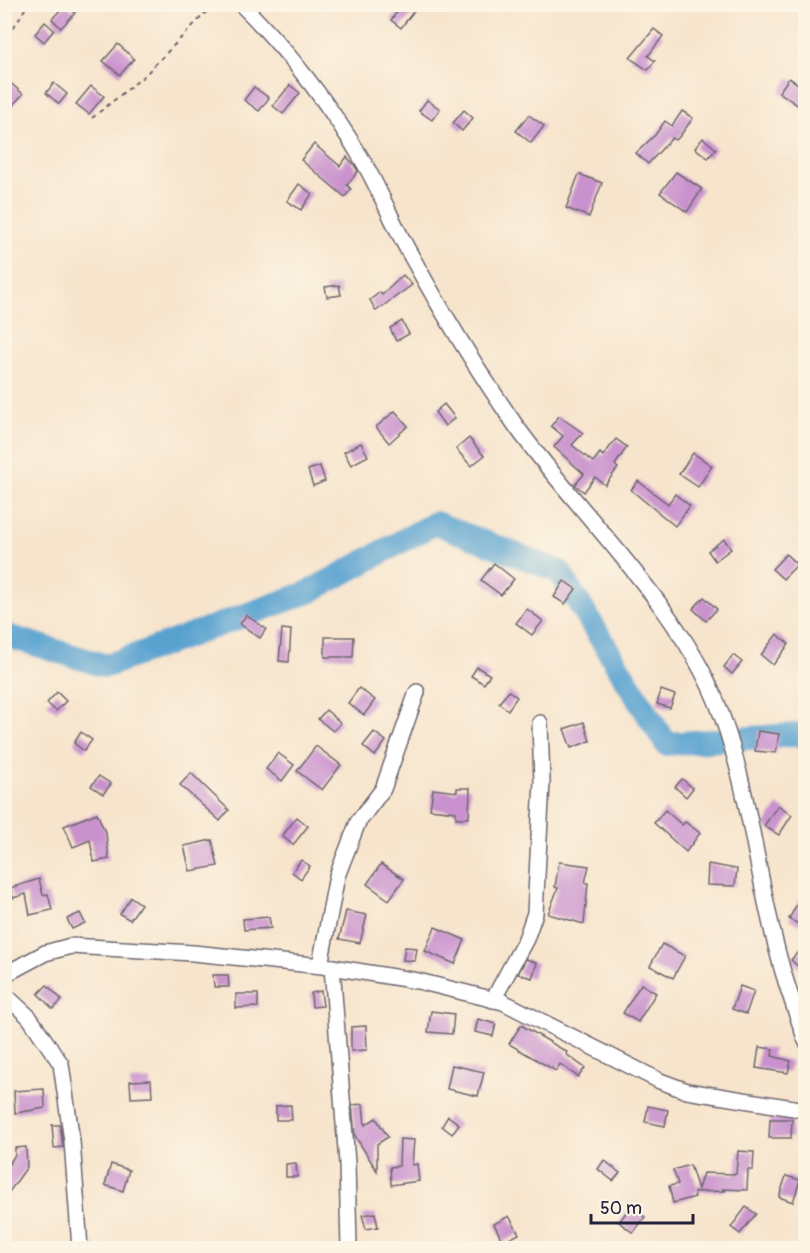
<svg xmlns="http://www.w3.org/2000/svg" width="810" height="1253" viewBox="0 0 810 1253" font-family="Pangolin,sans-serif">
  <rect width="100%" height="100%" fill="#fcf5e5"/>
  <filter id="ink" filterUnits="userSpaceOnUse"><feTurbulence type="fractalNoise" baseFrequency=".0167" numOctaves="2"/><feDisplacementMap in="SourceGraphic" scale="12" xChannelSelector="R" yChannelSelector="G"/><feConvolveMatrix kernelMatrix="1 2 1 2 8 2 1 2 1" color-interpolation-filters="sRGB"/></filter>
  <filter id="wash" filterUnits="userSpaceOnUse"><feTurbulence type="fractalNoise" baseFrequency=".008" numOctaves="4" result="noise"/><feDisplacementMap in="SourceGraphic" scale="24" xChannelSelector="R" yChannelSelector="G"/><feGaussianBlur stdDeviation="1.35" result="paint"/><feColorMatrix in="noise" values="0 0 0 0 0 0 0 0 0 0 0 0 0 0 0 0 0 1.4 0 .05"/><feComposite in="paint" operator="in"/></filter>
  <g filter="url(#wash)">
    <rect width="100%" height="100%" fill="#f7e4cc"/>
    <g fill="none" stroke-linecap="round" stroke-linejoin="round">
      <polyline stroke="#59a2d0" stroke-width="24" points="4,635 106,666 309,592 435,523 559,571 666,744 806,734"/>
    </g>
    <g id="blocks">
      <g fill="#c992ce">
        <polygon points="66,4 75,13 61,28 52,19"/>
        <polygon points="403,4 419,4 401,28 391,20"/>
        <polygon points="45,22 54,30 44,42 35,34"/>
        <polygon points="654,29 663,36 648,56 655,61 648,70 630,58"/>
        <polygon points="118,44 134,59 120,75 103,61"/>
        <polygon points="4,77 23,94 4,115"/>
        <polygon points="789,78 806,89 806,111 779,92"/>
        <polygon points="54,83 67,94 59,104 46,93"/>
        <polygon points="290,85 300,93 283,114 273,106"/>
        <polygon points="91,86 104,96 89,114 76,104"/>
        <polygon points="254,87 269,98 259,111 244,100"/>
        <polygon points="427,100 440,109 432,120 419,111"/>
        <polygon points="464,110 473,118 462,131 453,123"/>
        <polygon points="682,111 693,118 680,136 676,140 672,138 648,164 636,153 655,135 665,121 672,126"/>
        <polygon points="529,115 544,126 531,143 516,131"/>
        <polygon points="703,138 716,149 708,158 695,148"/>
        <polygon points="314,144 340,166 347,157 355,166 358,171 347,185 351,189 345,197 301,160"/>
        <polygon points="676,172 702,189 687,212 660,193"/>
        <polygon points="579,174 602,183 589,217 566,208"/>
        <polygon points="299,184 312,194 301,210 287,201"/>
        <polygon points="403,275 412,285 376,311 370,300 380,292 382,295"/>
        <polygon points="339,285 341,295 327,297 325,287"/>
        <polygon points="402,321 409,334 396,341 390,328"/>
        <polygon points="444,404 455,418 445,426 435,412"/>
        <polygon points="395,411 408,426 389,443 376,427"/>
        <polygon points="559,416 583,433 572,445 593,462 600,453 603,456 616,439 627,447 615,465 618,468 605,485 595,477 584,492 575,485 584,474 554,447 563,436 551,426"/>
        <polygon points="469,438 484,456 471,466 456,449"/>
        <polygon points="361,443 368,456 351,465 344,452"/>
        <polygon points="693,453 712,466 698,487 679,474"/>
        <polygon points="320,466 325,481 313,486 308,470"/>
        <polygon points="638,481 668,504 675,494 690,506 675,526 631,490"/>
        <polygon points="724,539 731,549 715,561 708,551"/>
        <polygon points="786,554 797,565 783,579 772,569"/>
        <polygon points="494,563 514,579 501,595 481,580"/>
        <polygon points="564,581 576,589 565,604 554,597"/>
        <polygon points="704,597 717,609 706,621 693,609"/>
        <polygon points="527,609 543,621 532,635 516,623"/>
        <polygon points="246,615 266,629 260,638 240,624"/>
        <polygon points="282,629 291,630 289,662 279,661"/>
        <polygon points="777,634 789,644 773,665 761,655"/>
        <polygon points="325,637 354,637 353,657 325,657"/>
        <polygon points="733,655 742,662 732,674 724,667"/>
        <polygon points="477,667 490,675 484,684 471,676"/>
        <polygon points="359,688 375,700 364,715 348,703"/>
        <polygon points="661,690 675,695 670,708 657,704"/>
        <polygon points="509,691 517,697 508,710 499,703"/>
        <polygon points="57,692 66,701 56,711 47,703"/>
        <polygon points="326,710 341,723 333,731 318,719"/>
        <polygon points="584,722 590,741 571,748 564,729"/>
        <polygon points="758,731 779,734 776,753 755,751"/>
        <polygon points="81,732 92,740 84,751 74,743"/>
        <polygon points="374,732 386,741 375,756 363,746"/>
        <polygon points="316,746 341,765 322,790 297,771"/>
        <polygon points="278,753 294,765 282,781 266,769"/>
        <polygon points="191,773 229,810 220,821 180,785"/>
        <polygon points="99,776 111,784 103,794 91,786"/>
        <polygon points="682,779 693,788 686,797 675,787"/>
        <polygon points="457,788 470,788 469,818 456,818 456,812 430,809 433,789 457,792"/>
        <polygon points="778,805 792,815 779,835 764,826"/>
        <polygon points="665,810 682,825 685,822 700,833 686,852 654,823"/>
        <polygon points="97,813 106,834 109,859 94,862 90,840 73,847 64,826"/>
        <polygon points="297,817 308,826 293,845 282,836"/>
        <polygon points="212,840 218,866 190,871 184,846"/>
        <polygon points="301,860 310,866 301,879 292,872"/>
        <polygon points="559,862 589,866 585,883 588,883 584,924 548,914 558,888 555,887"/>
        <polygon points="381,864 404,879 389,900 367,884"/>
        <polygon points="708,864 737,869 735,886 707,885"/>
        <polygon points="39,879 43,895 48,894 52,910 30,915 26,894 13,898 10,888"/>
        <polygon points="806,887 806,928 789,919"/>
        <polygon points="131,897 141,904 130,920 120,914"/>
        <polygon points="346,911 367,915 360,943 339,939"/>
        <polygon points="80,913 85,923 72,929 67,919"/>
        <polygon points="269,917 271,928 244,930 243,919"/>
        <polygon points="435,927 465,940 455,964 425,951"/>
        <polygon points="662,944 685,956 673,978 650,966"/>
        <polygon points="405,947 417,948 415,961 403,960"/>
        <polygon points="799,951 806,957 806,973 791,960"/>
        <polygon points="526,959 537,963 532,978 518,974"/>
        <polygon points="213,975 228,975 229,987 214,987"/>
        <polygon points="641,984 656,993 638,1022 623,1013"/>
        <polygon points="47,985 62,1000 53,1009 38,994"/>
        <polygon points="740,986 754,991 746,1014 732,1009"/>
        <polygon points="321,991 323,1006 312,1007 311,993"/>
        <polygon points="236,994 258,994 258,1007 236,1008"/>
        <polygon points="431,1011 454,1014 452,1034 428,1032"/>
        <polygon points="478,1019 496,1024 493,1036 475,1032"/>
        <polygon points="521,1025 567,1052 566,1054 585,1068 578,1077 560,1064 556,1071 509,1044"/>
        <polygon points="366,1026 367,1050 351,1051 351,1027"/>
        <polygon points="759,1047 773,1049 772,1056 791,1061 788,1073 756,1068"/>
        <polygon points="452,1065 484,1072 478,1096 447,1089"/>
        <polygon points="151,1080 152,1097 131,1098 130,1081"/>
        <polygon points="44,1089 45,1108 15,1113 14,1091"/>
        <polygon points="363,1104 365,1125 376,1118 388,1137 377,1144 377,1171 355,1136 352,1105"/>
        <polygon points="291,1105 292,1120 276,1120 276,1106"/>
        <polygon points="648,1106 668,1110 665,1126 645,1122"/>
        <polygon points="448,1116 459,1124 452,1134 442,1126"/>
        <polygon points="770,1119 792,1119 791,1138 769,1138"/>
        <polygon points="52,1125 60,1125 63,1147 54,1148"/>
        <polygon points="400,1139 414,1140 412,1165 417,1164 419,1181 391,1185 390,1167 399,1166"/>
        <polygon points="26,1147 27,1167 4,1199 4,1171 15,1155 15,1148"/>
        <polygon points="738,1151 754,1152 753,1170 748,1170 747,1190 722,1189 726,1191 694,1192 695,1197 673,1203 669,1186 678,1184 673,1170 690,1165 698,1189 703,1173 736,1174"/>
        <polygon points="604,1160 620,1173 613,1181 598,1169"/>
        <polygon points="296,1163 297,1177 286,1177 286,1164"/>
        <polygon points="111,1164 129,1170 123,1191 105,1185"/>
        <polygon points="786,1176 800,1180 793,1202 779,1197"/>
        <polygon points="630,1207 645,1217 633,1233 619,1222"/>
        <polygon points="746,1207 756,1214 740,1234 731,1227"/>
        <polygon points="375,1213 378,1227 366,1229 362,1215"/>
        <polygon points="509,1216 519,1234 503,1242 494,1224"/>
      </g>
    </g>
  </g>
  <g filter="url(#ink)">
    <use href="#blocks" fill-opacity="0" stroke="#6d666e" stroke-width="1.5"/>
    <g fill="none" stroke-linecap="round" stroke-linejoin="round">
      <g stroke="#6d666e" stroke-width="18">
        <g id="street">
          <path d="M241 4C288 51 329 103 363 161 380 190 392 222 409 252 442 312 477 370 516 426 579 514 677 603 717 703 750 786 756 876 780 961 787 988 797 1014 806 1041"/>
          <polyline points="320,965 337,876 358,822 383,789 417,692"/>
          <polyline points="332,967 347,1163 349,1248"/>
          <polyline points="4,975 45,953 71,946 193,953 332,967 418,981 503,1002 660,1081 687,1091 806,1110"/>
          <polyline points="4,994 29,1017 61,1064 72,1141 80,1248"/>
          <polyline points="493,1000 526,939 535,913 542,782 540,723"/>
        </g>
      </g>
      <g stroke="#6d666e" stroke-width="2" stroke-dasharray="4.5 4.5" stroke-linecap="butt">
        <polyline points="4,43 28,4"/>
        <polyline points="92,118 144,76 214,4"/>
      </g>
      <use href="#street" stroke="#fff" stroke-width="15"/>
    </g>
  </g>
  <rect width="810" height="1253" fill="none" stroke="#fcf5e5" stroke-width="24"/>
  <path d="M591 1214v9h102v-9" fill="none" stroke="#22223b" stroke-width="3"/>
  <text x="600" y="1214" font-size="18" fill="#22223b" stroke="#fcf5e5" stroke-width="4.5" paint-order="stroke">50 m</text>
</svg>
